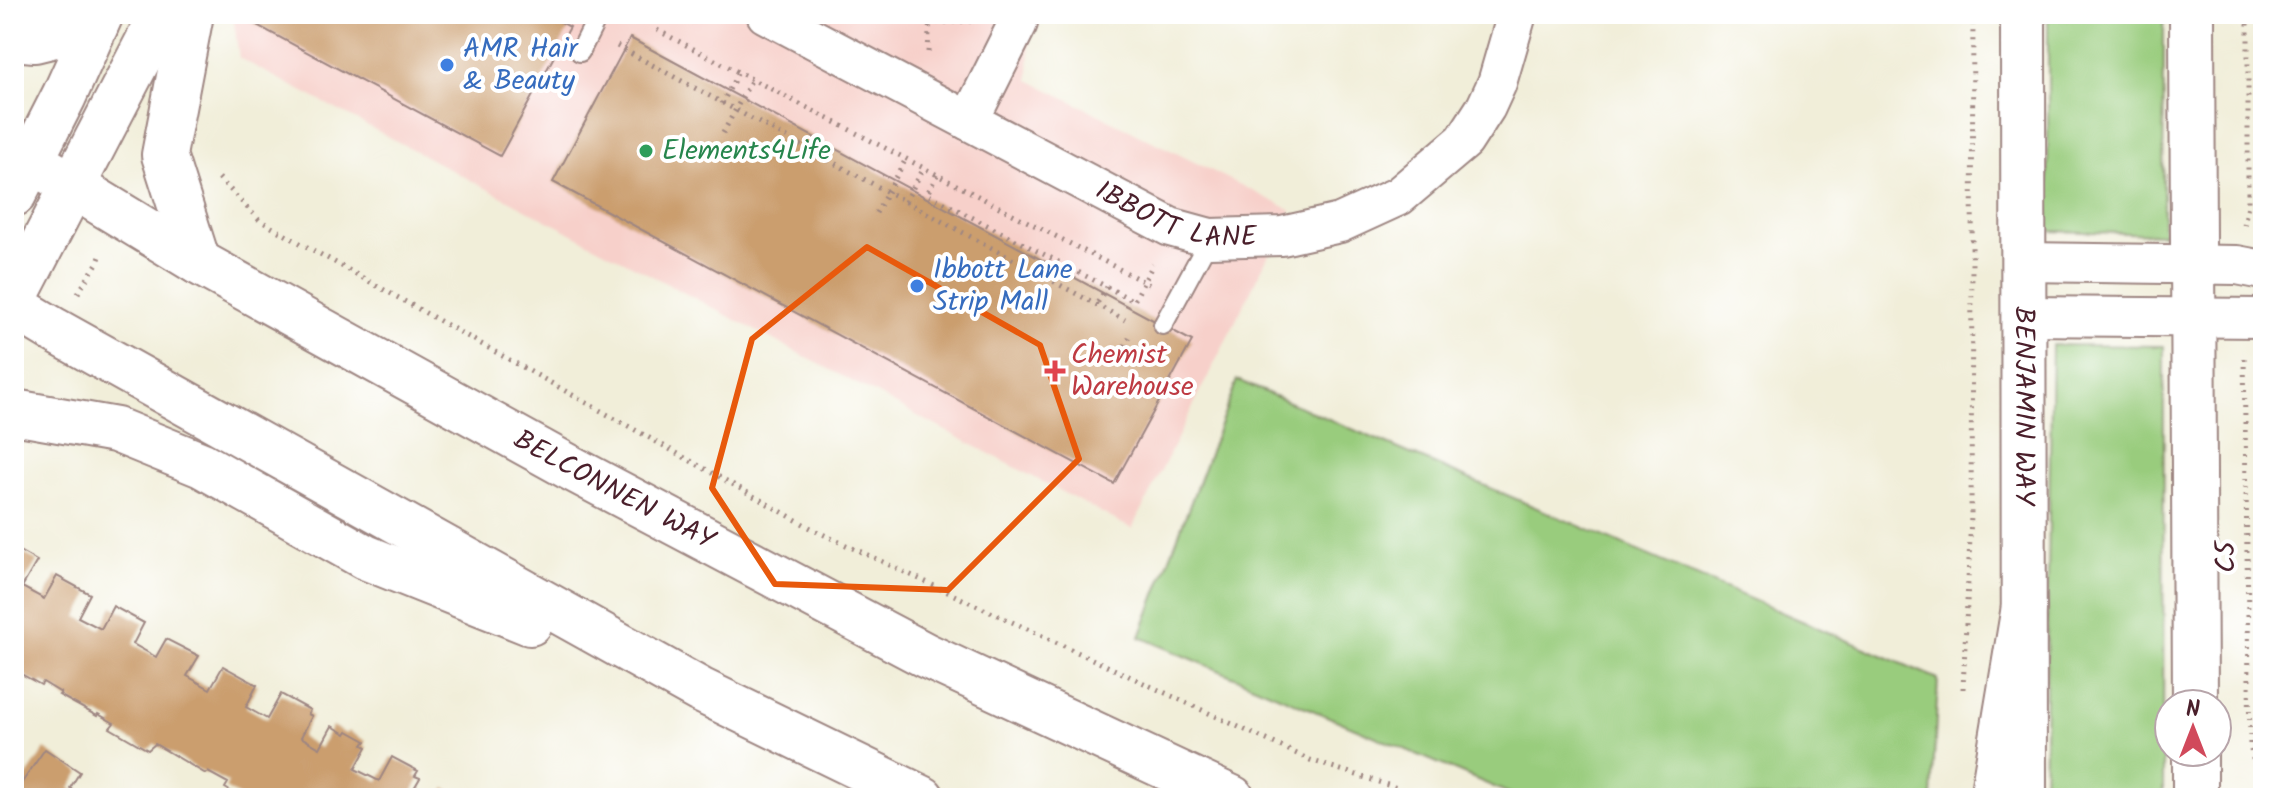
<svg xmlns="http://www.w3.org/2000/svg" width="2277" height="812" viewBox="0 0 2277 812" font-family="Kalam,sans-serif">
  <rect width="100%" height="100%" fill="#fff"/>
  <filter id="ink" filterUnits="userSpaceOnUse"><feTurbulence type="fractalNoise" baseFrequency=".0125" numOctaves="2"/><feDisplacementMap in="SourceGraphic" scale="16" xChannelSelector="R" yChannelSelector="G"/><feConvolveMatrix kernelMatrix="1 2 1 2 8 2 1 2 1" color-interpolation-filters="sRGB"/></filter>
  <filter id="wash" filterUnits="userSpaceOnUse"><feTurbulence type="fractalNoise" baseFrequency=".006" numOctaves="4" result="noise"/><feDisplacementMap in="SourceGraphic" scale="32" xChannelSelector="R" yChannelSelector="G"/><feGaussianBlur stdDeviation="1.8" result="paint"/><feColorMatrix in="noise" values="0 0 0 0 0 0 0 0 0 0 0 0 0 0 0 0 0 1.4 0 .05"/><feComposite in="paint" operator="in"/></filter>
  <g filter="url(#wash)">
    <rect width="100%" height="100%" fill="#f1eed9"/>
    <polygon fill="#f7d0ca" points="233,14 1030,14 1029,80 1291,210 1132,529 239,58"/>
    <g fill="#99cc7d" stroke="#727654" stroke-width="2">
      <polygon points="2048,14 2164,14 2163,234 2048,231"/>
      <polygon points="2052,345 2164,346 2163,798 2044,798"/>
      <polygon points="1237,380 1938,679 1932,798 1520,798 1140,637"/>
    </g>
    <g id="blocks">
      <g fill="#cb9e6e">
        <polygon points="247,14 546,14 570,27 500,156 244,18"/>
        <polygon points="630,38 1192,341 1114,484 553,182"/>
        <polygon points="14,548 37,561 22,587 44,599 57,576 90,594 78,617 101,629 113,606 144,623 133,644 156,657 166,639 199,656 187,676 210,689 223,666 257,685 246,707 267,719 281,694 310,710 308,714 312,716 301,737 320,748 332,726 346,734 348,731 366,741 363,745 367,747 355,769 379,781 392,757 418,771 415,776 420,778 413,790 427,798 242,798 225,788 228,783 208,772 206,774 155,744 148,750 110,728 114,723 98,714 97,716 59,695 61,693 43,682 41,685 14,670"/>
        <polygon points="45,749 80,772 70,788 84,798 14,798 14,794"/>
        <polygon points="446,788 464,798 440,798"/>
      </g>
    </g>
  </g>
  <g filter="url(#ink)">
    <use href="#blocks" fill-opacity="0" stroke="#9e8682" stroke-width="2"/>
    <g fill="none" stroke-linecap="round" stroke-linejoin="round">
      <g stroke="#9e8682" stroke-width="22">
        <g id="service">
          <polyline points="580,52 599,14"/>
          <polyline points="1163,325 1210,238"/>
        </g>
      </g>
      <g stroke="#9e8682" stroke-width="42">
        <g id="minor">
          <path id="s1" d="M766 14 1170 227 1210 238 1282 236 1340 223 1399 196 1464 141 1486 107 1497 83 1517 14"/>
          <polyline points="969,121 1018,23 1018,14"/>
          <polyline points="2024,262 2237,265 2263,270"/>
          <polyline points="2024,316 2263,318"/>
        </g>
      </g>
      <g stroke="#9e8682" stroke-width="48">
        <g id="tertiary">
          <polyline points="14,194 64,96 101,14"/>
          <polyline points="14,299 162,14"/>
        </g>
      </g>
      <g stroke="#9e8682" stroke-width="48">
        <g id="secondary">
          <path id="s2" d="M2023 14 2024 798"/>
          <polyline points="2192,14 2195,704"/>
          <polyline points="2195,752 2195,798"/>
        </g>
      </g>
      <g stroke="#9e8682" stroke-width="48">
        <g id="primary">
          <polyline points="191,14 164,155 198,262"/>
          <polyline points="14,38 35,40 96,25"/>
          <path id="s3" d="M14 150 198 262 569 467 925 655 1232 798"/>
          <polyline points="14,306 54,330 700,690 922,798"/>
          <polyline points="14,412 116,430 202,465 365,557 530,623"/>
          <polyline points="1992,798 2024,607"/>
        </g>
      </g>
      <g stroke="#9e8682" stroke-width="5" stroke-dasharray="2 6" stroke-linecap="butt">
        <polyline points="929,23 972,21"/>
        <polyline points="657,30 1150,285"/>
        <polyline points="617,46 1125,320"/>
        <polyline points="928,52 930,14"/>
        <polyline points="722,104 738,72"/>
        <polyline points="723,133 752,79"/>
        <polyline points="937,175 927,194 1107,287 1096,305"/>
        <polyline points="219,178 259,220 818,532 1310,760 1428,798"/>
        <polyline points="905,202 924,168"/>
        <polyline points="876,213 906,159"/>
        <polyline points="2244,225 2248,205 2248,14"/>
        <polyline points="1107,287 1134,301 1153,264"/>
        <polyline points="78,293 98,262 101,254"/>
        <polyline points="1125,346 1132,332"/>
        <polyline points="2244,358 2250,746 2259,784 2263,793"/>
        <polyline points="1963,689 1971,516 1973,14"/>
      </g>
      <use href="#service" stroke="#fff" stroke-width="18"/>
      <use href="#minor" stroke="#fff" stroke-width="38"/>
      <use href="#tertiary" stroke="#fff" stroke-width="44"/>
      <use href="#secondary" stroke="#fff" stroke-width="44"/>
      <use href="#primary" stroke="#fff" stroke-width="44"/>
    </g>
  </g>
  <path fill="none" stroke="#e8590c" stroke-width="6" stroke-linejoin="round" d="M867 247 1040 345 1079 459 948 590 775 584 712 488 752 339Z"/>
  <g fill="#3f7fe0" stroke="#fff" stroke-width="3">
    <circle cx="447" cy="65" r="8"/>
    <circle cx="917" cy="286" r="8"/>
  </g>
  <circle fill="#2e9e5b" stroke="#fff" stroke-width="3" cx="646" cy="151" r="8"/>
  <path fill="#e0444e" stroke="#fff" stroke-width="3" d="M1051 359h8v8h8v8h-8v8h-8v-8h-8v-8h8z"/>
  <g text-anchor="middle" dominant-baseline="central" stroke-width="8" stroke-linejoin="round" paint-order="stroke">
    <g font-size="28" fill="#366cbe" stroke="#fff" text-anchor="start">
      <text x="463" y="49">AMR Hair<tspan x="463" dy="32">&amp; Beauty</tspan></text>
      <text x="933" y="270">Ibbott Lane<tspan x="933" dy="32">Strip Mall</tspan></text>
    </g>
    <g font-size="28" fill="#27864d" stroke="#fff" text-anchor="start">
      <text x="662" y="151">Elements4Life</text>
    </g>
    <g font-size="28" fill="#4a1f2b" stroke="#fff">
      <text stroke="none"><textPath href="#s1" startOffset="460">IBBOTT LANE</textPath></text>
      <text stroke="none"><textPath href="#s2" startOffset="392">BENJAMIN WAY</textPath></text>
      <text stroke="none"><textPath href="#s3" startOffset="690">BELCONNEN WAY</textPath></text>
      <text transform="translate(2227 557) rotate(-91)">C5</text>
    </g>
    <g font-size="28" fill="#be3a42" stroke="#fff" text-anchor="start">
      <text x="1071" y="355">Chemist<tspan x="1071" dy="32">Warehouse</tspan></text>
    </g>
  </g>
  <rect width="2277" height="812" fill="none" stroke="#fff" stroke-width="48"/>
  <g transform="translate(2193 728)"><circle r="38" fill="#ffffff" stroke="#b7a5aa" stroke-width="2"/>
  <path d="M0-6L14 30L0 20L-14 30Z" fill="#d1495b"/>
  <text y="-12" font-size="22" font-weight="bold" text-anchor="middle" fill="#4a1f2b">N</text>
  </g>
</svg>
